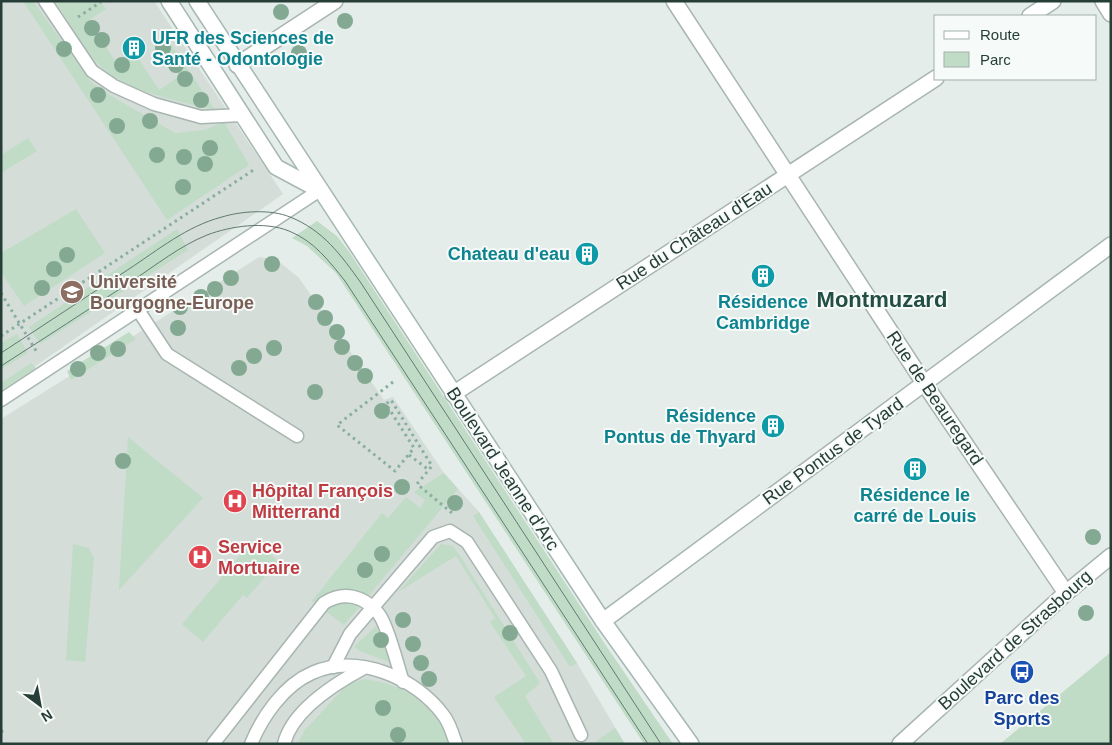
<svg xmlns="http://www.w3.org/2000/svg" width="1112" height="745" viewBox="0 0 1112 745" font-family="Helvetica,sans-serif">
  <rect width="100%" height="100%" fill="#e5edea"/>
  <g fill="#d4ddd8">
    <polygon points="1,1 154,1 283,194 1,390"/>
    <polygon points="259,257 277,260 299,278 384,400 393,397 444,473 479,512 577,663 625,744 1,744 1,419"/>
  </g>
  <g fill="#c0dcc7">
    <polygon points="23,1 33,1 91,82 113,97 175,133 204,130 224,122 249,165 167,220"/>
    <path d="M55 1H100L106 9 89 20 118 66 136 55 159 90 180 76 157 40 165 36 216 111C175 99 119 92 91 56 78 39 67 19 55 1Z"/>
    <polygon points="28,138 37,151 1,173 1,155"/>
    <polygon points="76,209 105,253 24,306 1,272 1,253"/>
    <polygon points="317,221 337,236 350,253 607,647 673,744 644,744 336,273 307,246 292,238"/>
    <polygon points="177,229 188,250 40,344 29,327"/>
    <polygon points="129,332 136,339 71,380 67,371"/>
    <polygon points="17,334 28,353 1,369 1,343"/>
    <polygon points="31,363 36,368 1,391 1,383"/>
    <polygon points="128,437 203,498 119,590"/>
    <polygon points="444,473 458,489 344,625 312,601 382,513 388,518 406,497 420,508 425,500 414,492"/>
    <polygon points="479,512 577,663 570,667 473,516"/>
    <polygon points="253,540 278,561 247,598 243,595 203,642 182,624"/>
    <polygon points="73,544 89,548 94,559 85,662 66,660"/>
    <polygon points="441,544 453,546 462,559 540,683 525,696 554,744 526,744 494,697 526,676 490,622 495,618 456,556 398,592"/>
    <polygon points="376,626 394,664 360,651 354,647"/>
    <polygon points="1111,652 1111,744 1000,744"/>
    <path d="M364 679C407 684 433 706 452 744H298L304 731 348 684Z"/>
    <polygon points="615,728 625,744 592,744"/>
  </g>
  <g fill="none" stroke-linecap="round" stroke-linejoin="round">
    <g stroke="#a8b5b1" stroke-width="15">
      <g id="service">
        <polyline points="45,1 92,71 114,86 154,104 201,117 242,115"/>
        <polyline points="138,310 167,354 297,436"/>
        <polyline points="1,400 320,190"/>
        <polyline points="333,667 350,634 433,537 450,531 467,542 551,671 581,735"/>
        <path d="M213 744 324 603C343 591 363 595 378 613 387 623 398 667 403 682"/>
        <path d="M251 744C262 717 284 685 312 673 357 653 416 677 444 716 450 724 453 735 456 744"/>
        <path d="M284 744C292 710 336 683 364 668"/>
      </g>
    </g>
    <g stroke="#a8b5b1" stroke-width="18">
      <g id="minor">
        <polyline points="674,1 924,383 1066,593"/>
        <polyline points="1103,1 1111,14"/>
        <polyline points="1030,16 1053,1"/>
        <polyline points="237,65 335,1"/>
        <polyline points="453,394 936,78"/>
        <polyline points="603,621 1111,245"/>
      </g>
    </g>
    <g stroke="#a8b5b1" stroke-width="18">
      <polyline id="tertiary" points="900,744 1066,593 1111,556"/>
    </g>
    <g stroke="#a5b8b1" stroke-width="18">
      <g id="secondary">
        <polyline points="169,1 276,167 319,190"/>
        <polyline points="197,1 603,621 691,744"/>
      </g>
    </g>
    <g stroke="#89aea2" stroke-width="3" stroke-dasharray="2.5 4" stroke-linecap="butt">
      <polyline points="78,17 101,2"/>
      <polyline points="1,293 38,354"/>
      <polyline points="1,336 255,169"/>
      <polyline points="393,382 337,425 395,471 414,448 386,404 391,400 432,466 417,484 452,513"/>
      <polyline points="409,455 429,470"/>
      <polyline points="1,732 4,730"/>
    </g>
    <use href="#service" stroke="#fff" stroke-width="12"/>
    <use href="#minor" stroke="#fff" stroke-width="15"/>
    <use href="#tertiary" stroke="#fff" stroke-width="15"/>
    <use href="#secondary" stroke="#fff" stroke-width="15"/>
    <g stroke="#617972" stroke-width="1">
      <path d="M1 353C44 325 86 297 129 269 158 250 187 226 222 217 241 211 271 209 290 217 323 230 341 255 361 283L661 744"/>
      <path d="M1 366C45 338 89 309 132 281 156 265 180 246 207 235 231 226 264 221 289 231 314 241 329 261 345 281L648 744"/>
    </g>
  </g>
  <g fill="#83a992">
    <circle cx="281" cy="12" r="8"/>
    <circle cx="345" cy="21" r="8"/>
    <circle cx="92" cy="28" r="8"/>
    <circle cx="102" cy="40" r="8"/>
    <circle cx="163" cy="48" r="8"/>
    <circle cx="64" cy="49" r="8"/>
    <circle cx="299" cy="53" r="8"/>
    <circle cx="122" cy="65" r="8"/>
    <circle cx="176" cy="65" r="8"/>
    <circle cx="185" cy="79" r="8"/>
    <circle cx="98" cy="95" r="8"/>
    <circle cx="201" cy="100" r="8"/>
    <circle cx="150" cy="121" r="8"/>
    <circle cx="117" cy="126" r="8"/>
    <circle cx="210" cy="148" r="8"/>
    <circle cx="157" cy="155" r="8"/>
    <circle cx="184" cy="157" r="8"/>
    <circle cx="205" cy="164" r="8"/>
    <circle cx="183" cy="187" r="8"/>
    <circle cx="67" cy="255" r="8"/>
    <circle cx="272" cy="264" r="8"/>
    <circle cx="54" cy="269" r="8"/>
    <circle cx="231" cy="278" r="8"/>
    <circle cx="42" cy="288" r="8"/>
    <circle cx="215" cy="289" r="8"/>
    <circle cx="201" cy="297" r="8"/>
    <circle cx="316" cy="302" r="8"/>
    <circle cx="180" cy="307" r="8"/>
    <circle cx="325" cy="318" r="8"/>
    <circle cx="178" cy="328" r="8"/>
    <circle cx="337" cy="332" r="8"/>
    <circle cx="342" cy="347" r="8"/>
    <circle cx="274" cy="348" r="8"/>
    <circle cx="118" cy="349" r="8"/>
    <circle cx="98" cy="353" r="8"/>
    <circle cx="254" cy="356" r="8"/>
    <circle cx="355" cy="363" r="8"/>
    <circle cx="239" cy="368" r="8"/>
    <circle cx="78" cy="369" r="8"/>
    <circle cx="365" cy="376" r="8"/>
    <circle cx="315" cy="392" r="8"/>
    <circle cx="382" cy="411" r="8"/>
    <circle cx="123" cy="461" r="8"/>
    <circle cx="402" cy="487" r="8"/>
    <circle cx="455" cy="503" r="8"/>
    <circle cx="1093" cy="537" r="8"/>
    <circle cx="382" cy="554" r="8"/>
    <circle cx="365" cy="570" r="8"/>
    <circle cx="1086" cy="613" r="8"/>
    <circle cx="403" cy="620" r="8"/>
    <circle cx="510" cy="633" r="8"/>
    <circle cx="381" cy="640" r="8"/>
    <circle cx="413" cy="644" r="8"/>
    <circle cx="421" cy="663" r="8"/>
    <circle cx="429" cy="679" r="8"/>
    <circle cx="383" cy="708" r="8"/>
    <circle cx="398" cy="735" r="8"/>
  </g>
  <defs>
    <g id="building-disc" transform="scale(1.25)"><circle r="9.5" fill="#0f9aa8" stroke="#f6faf8"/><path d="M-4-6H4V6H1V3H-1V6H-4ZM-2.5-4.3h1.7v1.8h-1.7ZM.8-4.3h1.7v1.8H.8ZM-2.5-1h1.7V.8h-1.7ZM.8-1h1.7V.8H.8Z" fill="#fff"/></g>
    <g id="university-disc" transform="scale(1.25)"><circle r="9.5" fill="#8d6e63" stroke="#f6faf8"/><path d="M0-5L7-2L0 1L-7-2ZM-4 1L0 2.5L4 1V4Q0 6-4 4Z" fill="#fff"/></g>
    <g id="hospital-disc" transform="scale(1.25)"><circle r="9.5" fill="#e0444e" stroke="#f6faf8"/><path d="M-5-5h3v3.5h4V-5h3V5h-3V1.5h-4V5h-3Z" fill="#fff"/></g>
    <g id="bus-disc" transform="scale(1.25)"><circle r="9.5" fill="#1a4fb4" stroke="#f6faf8"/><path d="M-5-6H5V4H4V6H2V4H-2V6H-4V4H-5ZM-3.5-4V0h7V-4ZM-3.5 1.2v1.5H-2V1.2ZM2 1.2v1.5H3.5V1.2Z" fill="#fff"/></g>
  </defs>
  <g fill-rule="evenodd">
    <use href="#building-disc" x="134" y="48"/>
    <use href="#building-disc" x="587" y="254"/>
    <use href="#building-disc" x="763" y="276"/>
    <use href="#university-disc" x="72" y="292"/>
    <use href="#building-disc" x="773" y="426"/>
    <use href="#building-disc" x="915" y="469"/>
    <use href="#hospital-disc" x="235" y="501"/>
    <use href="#hospital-disc" x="200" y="557"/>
    <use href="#bus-disc" x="1022" y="672"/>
  </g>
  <g text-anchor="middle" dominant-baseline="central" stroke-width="4" stroke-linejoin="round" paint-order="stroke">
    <g font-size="18" font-weight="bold" fill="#0d838f" stroke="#f6faf8" text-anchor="end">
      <text x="152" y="38" text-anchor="start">UFR des Sciences de<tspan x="152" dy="21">Santé - Odontologie</tspan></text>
      <text x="570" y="254">Chateau d'eau</text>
      <text x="763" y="302" text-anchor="middle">Résidence<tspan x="763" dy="21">Cambridge</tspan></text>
      <text x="756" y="416">Résidence<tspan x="756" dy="21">Pontus de Thyard</tspan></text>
      <text x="915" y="495" text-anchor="middle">Résidence le<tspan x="915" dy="21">carré de Louis</tspan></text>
    </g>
    <g font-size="18" fill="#263e37" stroke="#f6faf8">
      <text transform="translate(694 236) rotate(-33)">Rue du Château d'Eau</text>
      <text transform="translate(935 398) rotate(56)">Rue de Beauregard</text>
      <text transform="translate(833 451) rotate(-36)">Rue Pontus de Tyard</text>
      <text transform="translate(503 469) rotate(57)">Boulevard Jeanne d'Arc</text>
      <text transform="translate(1015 640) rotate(-42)">Boulevard de Strasbourg</text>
    </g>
    <g font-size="18" font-weight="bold" fill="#785e54" stroke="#f6faf8" text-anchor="start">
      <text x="90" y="282">Université<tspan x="90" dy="21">Bourgogne-Europe</tspan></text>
    </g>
    <g font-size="18" font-weight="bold" fill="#be3a42" stroke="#f6faf8" text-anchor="start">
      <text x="252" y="491">Hôpital François<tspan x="252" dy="21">Mitterrand</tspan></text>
      <text x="218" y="547">Service<tspan x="218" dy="21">Mortuaire</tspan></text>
    </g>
    <g font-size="18" font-weight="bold" fill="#164399" stroke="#f6faf8">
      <text x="1022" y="698">Parc des<tspan x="1022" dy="21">Sports</tspan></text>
    </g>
    <g font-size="22" font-weight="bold" fill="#234e43" stroke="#f6faf8">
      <text x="882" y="299">Montmuzard</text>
    </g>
  </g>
  <rect width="1112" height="745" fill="none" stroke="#263e37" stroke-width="5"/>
  <rect x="934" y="15" width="162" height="65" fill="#f6faf8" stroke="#a3afab"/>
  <rect x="944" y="31" width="25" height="8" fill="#ffffff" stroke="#a3afab"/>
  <text x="980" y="40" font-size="15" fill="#263e37">Route</text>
  <rect x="944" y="52" width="25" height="15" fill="#c0dcc7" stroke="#a3afab"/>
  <text x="980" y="65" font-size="15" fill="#263e37">Parc</text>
  <g transform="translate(40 705) rotate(148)" stroke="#f6faf8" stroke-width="4" paint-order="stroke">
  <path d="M0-4L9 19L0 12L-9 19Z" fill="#263e37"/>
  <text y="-8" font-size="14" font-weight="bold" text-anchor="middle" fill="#263e37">N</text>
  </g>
</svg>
